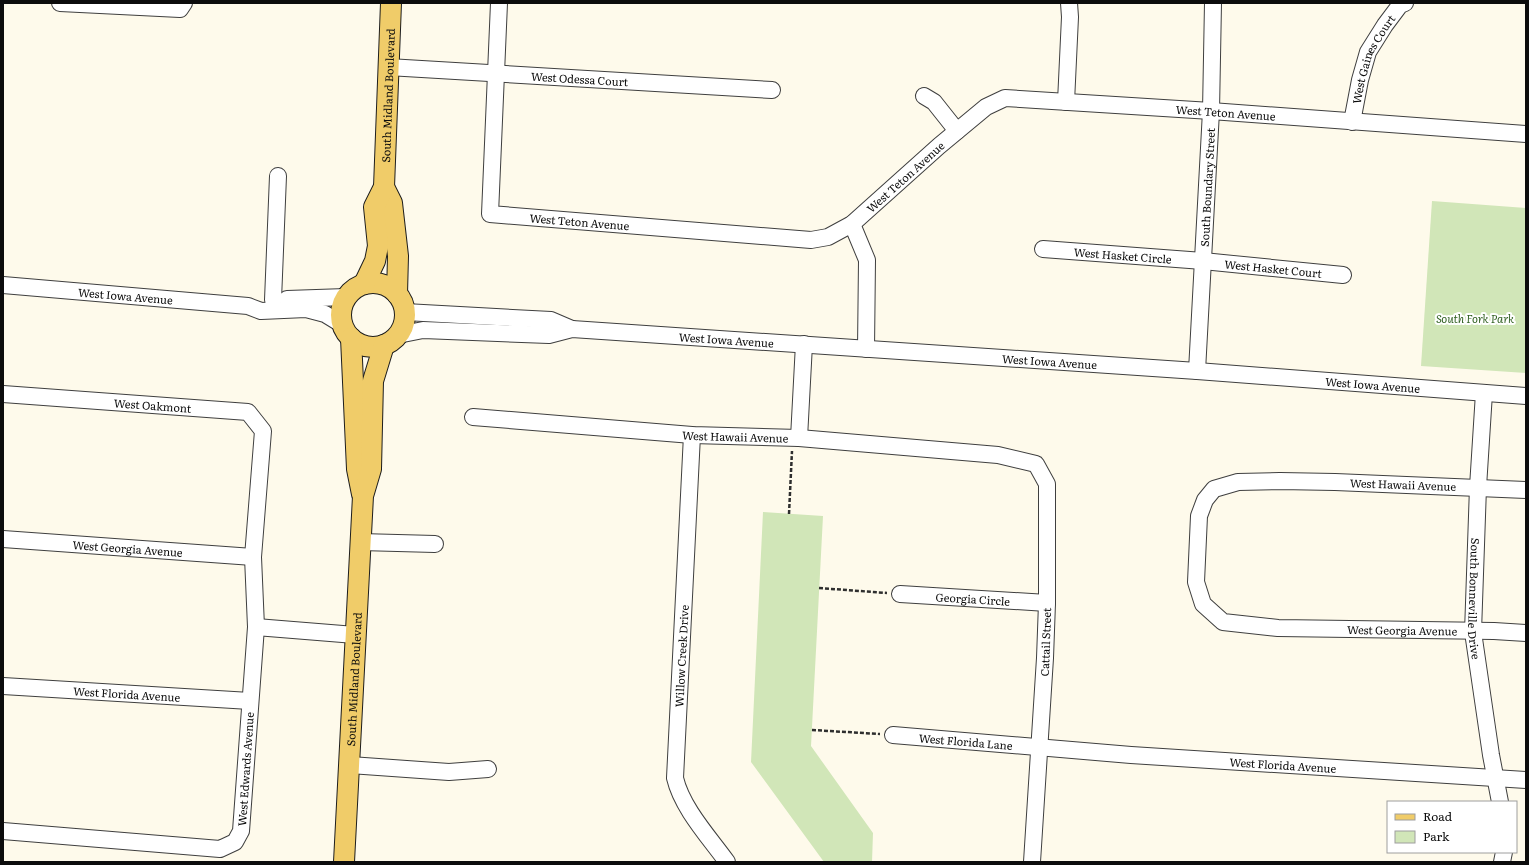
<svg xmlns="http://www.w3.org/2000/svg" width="1529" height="865" viewBox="0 0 1529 865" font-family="Literata,serif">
  <rect width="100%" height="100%" fill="#fefaeb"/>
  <g fill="#d1e6b8">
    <polygon points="1432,201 1526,208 1526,373 1421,366"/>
    <polygon points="763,512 823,516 811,746 873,833 872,862 824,862 751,762"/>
  </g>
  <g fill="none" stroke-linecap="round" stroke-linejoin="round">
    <g stroke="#3f3f3f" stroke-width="18">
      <g id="minor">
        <polyline points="60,3 180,9 184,3"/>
        <path id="s1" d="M499 3 490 214 811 240 828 237 852 224 939 146 986 107 1005 98 1211 111 1526 134"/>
        <path id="s2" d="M388 67 772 90"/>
        <polyline points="924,96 934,102 957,131"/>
        <polyline points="1066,102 1070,17 1069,3"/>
        <path id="s3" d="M1352 122 1360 80 1368 52 1385 25 1400 5 1405 3"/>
        <polyline points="852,224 867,260 866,349"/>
        <path id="s4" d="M1043 249 1203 261 1343 275"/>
        <path id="s5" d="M3 285 248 306 261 311 306 309 325 314 343 325"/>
        <polyline points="287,299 346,297"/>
        <polyline points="273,300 278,176"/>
        <polyline points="405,312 551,320 572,329"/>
        <path id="s6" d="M398 335 423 330 549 335 572 329 1197 371 1526 396"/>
        <path id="s7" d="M1197 371 1211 111 1213 3"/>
        <path id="s8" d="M1484 393 1478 487 1473 632 1491 755 1500 802"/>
        <path id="s9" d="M3 394 248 412 263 431 253 557 256 627 241 831 235 842 220 849 3 831"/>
        <path id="s10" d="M473 417 692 435 799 438 998 455 1036 464 1047 484V603L1045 658 1032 862"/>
        <path d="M692 435 675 778C682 808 709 837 727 862"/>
        <polyline points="799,438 804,344"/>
        <path id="s11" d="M1526 490 1335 482 1280 481 1238 482 1214 489 1205 500 1199 516 1196 582 1203 604 1223 622 1278 628 1494 631 1526 633"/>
        <path id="s12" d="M3 539 253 557"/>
        <polyline points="360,542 435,544"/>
        <path id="s13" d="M900 594 1047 603"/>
        <polyline points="256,627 355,635"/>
        <path id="s14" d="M3 686 250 701"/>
        <path id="s15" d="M893 735 1131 755 1526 780"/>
        <polyline points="350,765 449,772 488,769"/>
        <polyline points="1502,862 1504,852"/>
      </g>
    </g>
    <g stroke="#1d1d1d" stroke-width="22">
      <g id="major">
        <polyline points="384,187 392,203 398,256 397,294"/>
        <circle cx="373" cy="315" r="32"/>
        <path id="s16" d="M364 284 375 261 378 246 374 207 384 187 391 3"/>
        <polyline points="351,338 357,469 362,494"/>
        <path id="s17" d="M344 862 363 496 371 469 373 381 384 345"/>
      </g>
    </g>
    <g stroke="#2e2e2e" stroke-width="2.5" stroke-dasharray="4 2" stroke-linecap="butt">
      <polyline points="789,514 792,451"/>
      <polyline points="819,588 887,593"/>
      <polyline points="812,730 880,734"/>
    </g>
    <use href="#minor" stroke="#fff" stroke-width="16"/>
    <use href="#major" stroke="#f0cc69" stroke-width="20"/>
  </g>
  <g text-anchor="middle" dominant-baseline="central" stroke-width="4" stroke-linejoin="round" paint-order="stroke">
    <g font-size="11" fill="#0c0c0c" stroke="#fff">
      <text stroke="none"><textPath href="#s3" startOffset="67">West Gaines Court</textPath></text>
      <text stroke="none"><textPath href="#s2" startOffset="192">West Odessa Court</textPath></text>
      <text stroke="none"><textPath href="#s16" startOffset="194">South Midland Boulevard</textPath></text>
      <text stroke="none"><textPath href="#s1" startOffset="998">West Teton Avenue</textPath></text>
      <text stroke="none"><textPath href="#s1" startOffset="649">West Teton Avenue</textPath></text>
      <text stroke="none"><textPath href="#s7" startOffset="184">South Boundary Street</textPath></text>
      <text stroke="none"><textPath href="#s1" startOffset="301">West Teton Avenue</textPath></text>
      <text stroke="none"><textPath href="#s4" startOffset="80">West Hasket Circle</textPath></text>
      <text stroke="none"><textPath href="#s4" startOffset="231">West Hasket Court</textPath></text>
      <text stroke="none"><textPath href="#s5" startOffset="123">West Iowa Avenue</textPath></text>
      <text stroke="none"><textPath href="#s6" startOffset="330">West Iowa Avenue</textPath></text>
      <text stroke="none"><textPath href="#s6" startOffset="654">West Iowa Avenue</textPath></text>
      <text stroke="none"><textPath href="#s6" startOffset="978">West Iowa Avenue</textPath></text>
      <text stroke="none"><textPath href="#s9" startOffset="150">West Oakmont</textPath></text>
      <text stroke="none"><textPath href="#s10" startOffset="263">West Hawaii Avenue</textPath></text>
      <text transform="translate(1403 484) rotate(2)">West Hawaii Avenue</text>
      <text stroke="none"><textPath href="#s12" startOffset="125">West Georgia Avenue</textPath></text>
      <text stroke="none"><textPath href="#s13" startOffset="73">Georgia Circle</textPath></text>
      <text stroke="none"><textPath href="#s8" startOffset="206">South Bonneville Drive</textPath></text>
      <text stroke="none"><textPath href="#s11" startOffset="640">West Georgia Avenue</textPath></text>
      <text transform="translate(1045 642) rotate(-88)">Cattail Street</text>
      <text transform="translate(681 656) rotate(-87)">Willow Creek Drive</text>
      <text stroke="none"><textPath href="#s17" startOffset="183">South Midland Boulevard</textPath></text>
      <text stroke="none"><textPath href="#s14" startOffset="124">West Florida Avenue</textPath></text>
      <text stroke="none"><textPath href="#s15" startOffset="73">West Florida Lane</textPath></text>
      <text stroke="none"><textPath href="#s15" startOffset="391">West Florida Avenue</textPath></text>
      <text transform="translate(245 769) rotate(-86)">West Edwards Avenue</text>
    </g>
    <g font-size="11" font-style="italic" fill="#2f5f20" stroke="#fff">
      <text x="1475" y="318">South Fork Park</text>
    </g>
  </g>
  <rect width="1529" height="865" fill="none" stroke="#0c0c0c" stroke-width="8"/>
  <rect x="1387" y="801" width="130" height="52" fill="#ffffff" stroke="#9e9e9e"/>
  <rect x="1395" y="814" width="20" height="6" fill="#f0cc69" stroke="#9e9e9e"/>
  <text x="1423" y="821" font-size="12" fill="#0c0c0c">Road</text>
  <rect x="1395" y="831" width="20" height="12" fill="#d1e6b8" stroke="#9e9e9e"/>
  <text x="1423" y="841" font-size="12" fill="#0c0c0c">Park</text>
</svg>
